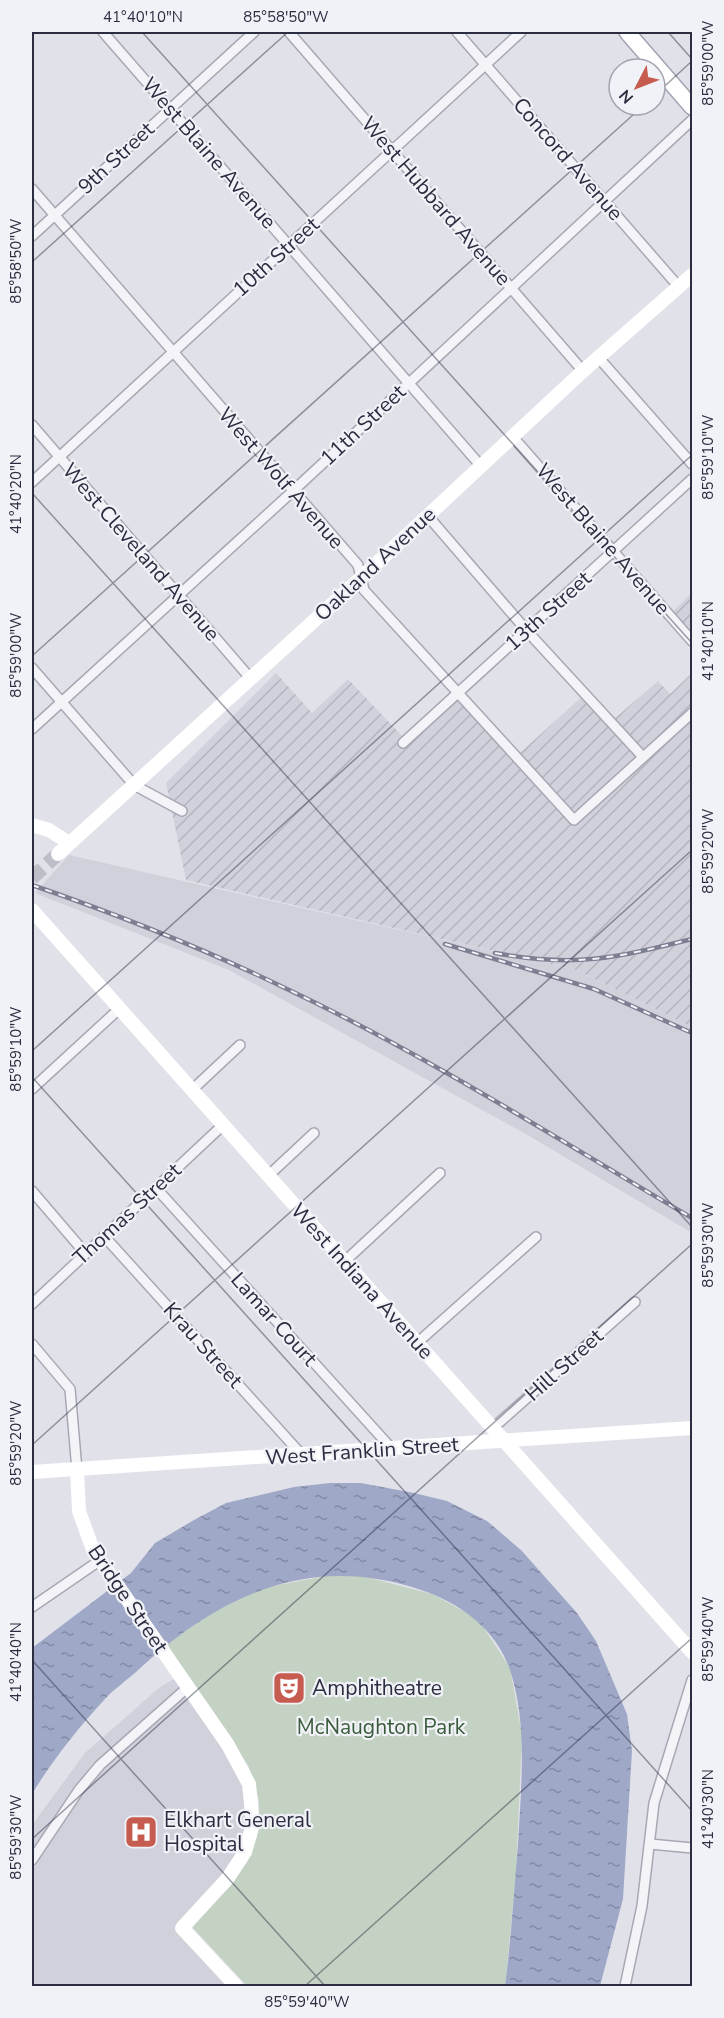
<svg xmlns="http://www.w3.org/2000/svg" width="724" height="2018" viewBox="0 0 724 2018" font-family="'Nunito Sans',sans-serif">
  <defs>
    <pattern id="industrial-furrows" width="10" height="10" patternUnits="userSpaceOnUse" patternTransform="scale(1.5)"><rect width="10" height="10" fill="#d0d1db"/><path d="M-1 1l2-2M0 10L10 0M9 11l2-2" fill="none" stroke="#b3b4bd"/></pattern>
    <pattern id="water-ripples" width="26" height="14" patternUnits="userSpaceOnUse" patternTransform="scale(1.5)"><rect width="26" height="14" fill="#9fa8c7"/><path d="M2 4q2-2 4 0t4 0M15 11q2-2 4 0t4 0" fill="none" stroke="#8289a3"/></pattern>
  </defs>
  <rect width="100%" height="100%" fill="#e1e2e9"/>
  <g fill="#d0d1db">
    <polygon points="69,855 576,970 692,1027 692,1233 531,1137 229,970 35,893"/>
    <polygon points="179,1676 244,1775 249,1840 181,1928 235,1986 32,1986 32,1825 85,1753 160,1687"/>
  </g>
  <g fill="url(#industrial-furrows)">
    <polygon points="692,593 692,647 666,618"/>
    <polygon points="276,673 312,713 348,679 404,738 458,686 520,753 587,692 613,720 658,681 670,694 692,673 692,1027 576,970 186,880 166,783"/>
  </g>
  <polygon fill="#c3d2c3" points="331,1575 362,1576 432,1594 478,1619 510,1668 522,1735 516,1873 505,1986 247,1986 193,1928 194,1922 247,1862 257,1837 259,1800 249,1767 167,1644 219,1608 262,1588"/>
  <path fill="url(#water-ripples)" d="M330 1483H361L414 1493 447 1501 487 1521 521 1550 577 1613 596 1641 627 1714 632 1751 623 1899 600 1986H505C511 1939 514 1892 518 1844 521 1787 528 1725 510 1670 496 1629 460 1603 421 1590 309 1552 218 1596 136 1672 126 1681 114 1689 105 1699 78 1728 52 1761 32 1794V1648L131 1573 155 1543 194 1520 226 1503 294 1487Z"/>
  <g fill="none" stroke-linecap="round" stroke-linejoin="round">
    <polyline stroke="#bdbec7" stroke-width="14" stroke-dasharray="14 7" stroke-linecap="butt" points="32,878 58,854"/>
    <g stroke="#a7a8b3" stroke-width="12">
      <g id="street">
        <polyline points="103,32 480,465"/>
        <polyline points="289,32 583,371"/>
        <polyline points="457,32 679,287"/>
        <polyline points="32,189 358,565 364,590 574,820 692,713"/>
        <polyline points="32,236 254,32"/>
        <polyline points="598,357 692,464"/>
        <polyline points="32,425 251,679"/>
        <polyline points="513,437 692,641"/>
        <polyline points="32,482 521,32"/>
        <polyline points="427,515 527,631 643,757"/>
        <polyline points="32,668 134,785 182,811"/>
        <polyline points="32,729 293,491 692,120"/>
        <polyline points="403,743 692,479"/>
        <polyline points="32,1089 119,1009"/>
        <polyline points="192,1090 240,1045"/>
        <polyline points="268,1176 314,1133"/>
        <polyline points="156,1188 393,1450"/>
        <polyline points="32,1191 85,1253"/>
        <polyline points="104,1236 301,1454"/>
        <polyline points="344,1262 440,1173"/>
        <polyline points="32,1304 223,1125"/>
        <polyline points="417,1343 536,1237"/>
        <polyline points="32,1344 70,1389 77,1470"/>
        <polyline points="493,1428 635,1302"/>
        <polyline points="32,1607 99,1561"/>
        <polyline points="650,1844 692,1848"/>
        <polyline points="32,1860 79,1790 100,1765 188,1687"/>
        <polyline points="625,1986 642,1906 654,1803 692,1680"/>
      </g>
    </g>
    <g stroke="#a2a4b4" stroke-width="18">
      <polyline id="primary" points="627,32 692,107"/>
    </g>
    <use href="#street" stroke="#f4f4f8" stroke-width="9"/>
    <g stroke="#fff" stroke-width="14">
      <polyline points="32,825 49,830 69,843"/>
      <polyline points="58,854 362,577 583,371 692,275"/>
      <polyline points="32,910 692,1652"/>
      <polyline points="77,1470 79,1511 93,1550 228,1745 249,1784 253,1824 245,1852 228,1878 182,1928 236,1986"/>
      <polyline points="32,1472 692,1428"/>
    </g>
    <use href="#primary" stroke="#fff" stroke-width="15"/>
    <g stroke="#7c7e92" stroke-width="4.5">
      <g id="rail">
        <path d="M32 885C119 915 205 949 289 990 428 1056 559 1140 692 1218"/>
        <polyline points="445,944 594,989 692,1033"/>
        <path d="M495 953C575 968 615 958 692 939"/>
      </g>
    </g>
    <use href="#rail" stroke="#f1f2f7" stroke-width="2" stroke-dasharray="7" stroke-linecap="butt"/>
  </g>
  <path fill="none" stroke="#2b2d40" stroke-width="1.5" stroke-opacity="0.45" d="M142 32 692 643M668 32 692 59M655 95 692 61M32 262 288 32M32 493 692 1227M32 656 644 105M32 1051 692 455M32 1077 692 1811M32 1445 692 850M32 1660 325 1986M32 1839 692 1244M305 1986 692 1638"/>
  <defs>
    <g id="theatre-square" transform="scale(1.725)"><rect x="-9" y="-9" width="18" height="18" rx="4" fill="#c65c4f" stroke="#f1f2f7"/><path d="M-5-5.5Q0-4 5-5.5V0Q5 5 0 6Q-5 5-5 0ZM-3.3-2.5H-1v1.5H-3.3ZM1-2.5H3.3v1.5H1ZM-2.8 1Q0 5.5 2.8 1Z" fill="#fff"/></g>
    <g id="hospital-square" transform="scale(1.725)"><rect x="-9" y="-9" width="18" height="18" rx="4" fill="#c65c4f" stroke="#f1f2f7"/><path d="M-5-5h3v3.5h4V-5h3V5h-3V1.5h-4V5h-3Z" fill="#fff"/></g>
  </defs>
  <g fill-rule="evenodd">
    <use href="#theatre-square" x="289" y="1688"/>
    <use href="#hospital-square" x="141" y="1832"/>
  </g>
  <g text-anchor="middle" dominant-baseline="central" stroke-width="4.5" stroke-linejoin="round" paint-order="stroke">
    <g font-size="21" fill="#2b2d40" stroke="#f1f2f7">
      <text transform="translate(209 153) rotate(49)">West Blaine Avenue</text>
      <text transform="translate(116 158) rotate(-43)">9th Street</text>
      <text transform="translate(568 159) rotate(49)">Concord Avenue</text>
      <text transform="translate(436 201) rotate(49)">West Hubbard Avenue</text>
      <text transform="translate(276 257) rotate(-42)">10th Street</text>
      <text transform="translate(363 425) rotate(-43)">11th Street</text>
      <text transform="translate(281 478) rotate(49)">West Wolf Avenue</text>
      <text transform="translate(603 539) rotate(49)">West Blaine Avenue</text>
      <text transform="translate(141 552) rotate(49)">West Cleveland Avenue</text>
      <text transform="translate(375 564) rotate(-43)">Oakland Avenue</text>
      <text transform="translate(548 611) rotate(-42)">13th Street</text>
      <text transform="translate(127 1214) rotate(-43)">Thomas Street</text>
      <text transform="translate(362 1281) rotate(48)">West Indiana Avenue</text>
      <text transform="translate(274 1319) rotate(48)">Lamar Court</text>
      <text transform="translate(203 1345) rotate(48)">Krau Street</text>
      <text transform="translate(564 1365) rotate(-42)">Hill Street</text>
      <text transform="translate(362 1451) rotate(-4)">West Franklin Street</text>
      <text transform="translate(128 1599) rotate(56)">Bridge Street</text>
    </g>
    <g font-size="21" fill="#2b2d40" stroke="#f1f2f7" text-anchor="start">
      <text x="312" y="1688">Amphitheatre</text>
      <text x="164" y="1820">Elkhart General<tspan x="164" dy="24">Hospital</tspan></text>
    </g>
    <g font-size="21" fill="#395b3b" stroke="#f1f2f7">
      <text x="381" y="1727">McNaughton Park</text>
    </g>
  </g>
  <rect width="724" height="2018" fill="none" stroke="#f1f2f7" stroke-width="66"/>
  <g transform="translate(637 87) rotate(228)"><circle r="28" fill="#f1f2f7" stroke="#a2a3ae" stroke-width="1.5"/>
  <path d="M0-4.5L10 22L0 15L-10 22Z" fill="#c65c4f"/>
  <text y="-9" font-size="16" font-weight="bold" text-anchor="middle" fill="#2b2d40">N</text>
  </g>
  <rect x="33" y="33" width="658" height="1952" fill="none" stroke="#2b2d40" stroke-width="2"/>
  <g font-size="15" text-anchor="middle" fill="#2b2d40">
    <text x="143" y="22">41°40'10"N</text>
    <text x="286" y="22">85°58'50"W</text>
    <text transform="translate(708 63) rotate(-90)" y="5">85°59'00"W</text>
    <text transform="translate(16 261) rotate(-90)" y="5">85°58'50"W</text>
    <text transform="translate(708 457) rotate(-90)" y="5">85°59'10"W</text>
    <text transform="translate(16 494) rotate(-90)" y="5">41°40'20"N</text>
    <text transform="translate(708 641) rotate(-90)" y="5">41°40'10"N</text>
    <text transform="translate(16 655) rotate(-90)" y="5">85°59'00"W</text>
    <text transform="translate(708 851) rotate(-90)" y="5">85°59'20"W</text>
    <text transform="translate(16 1049) rotate(-90)" y="5">85°59'10"W</text>
    <text transform="translate(708 1245) rotate(-90)" y="5">85°59'30"W</text>
    <text transform="translate(16 1443) rotate(-90)" y="5">85°59'20"W</text>
    <text transform="translate(708 1639) rotate(-90)" y="5">85°59'40"W</text>
    <text transform="translate(16 1662) rotate(-90)" y="5">41°40'40"N</text>
    <text transform="translate(708 1809) rotate(-90)" y="5">41°40'30"N</text>
    <text transform="translate(16 1837) rotate(-90)" y="5">85°59'30"W</text>
    <text x="307" y="2007">85°59'40"W</text>
  </g>
</svg>
